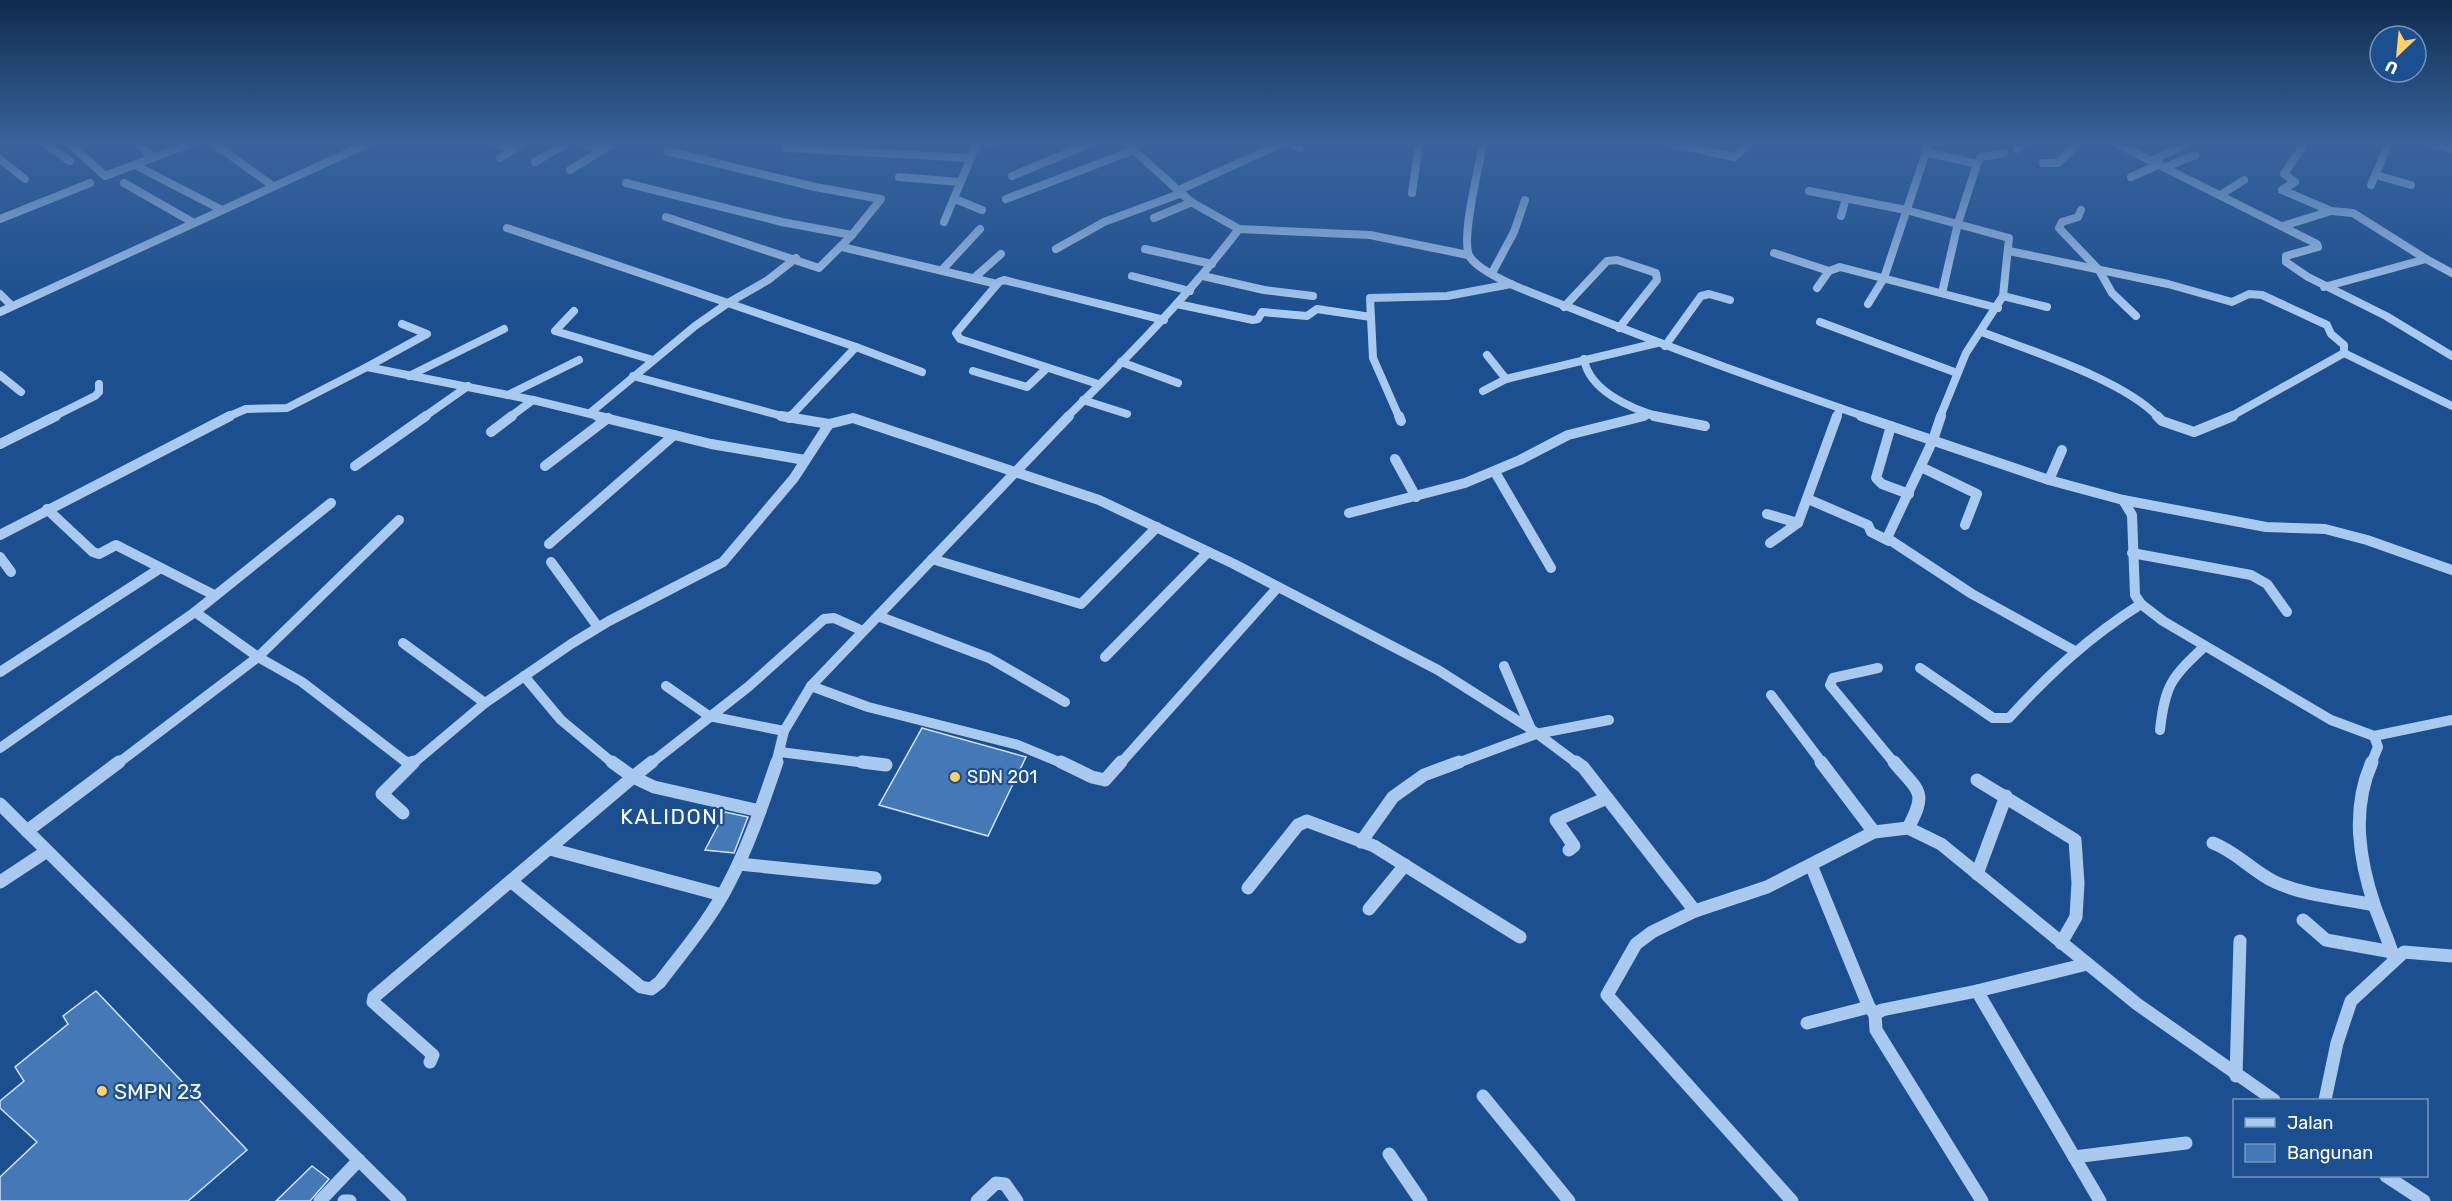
<svg xmlns="http://www.w3.org/2000/svg" width="2452" height="1201" viewBox="0 0 2452 1201" font-family="Rubik,sans-serif">
  <rect width="100%" height="100%" fill="#1b4f8f"/>
  <g fill="#4478b7" stroke="#cfe3fa" stroke-width="1.5">
    <polygon points="922,728 1026,757 988,836 879,805"/>
    <polygon points="725,812 748,817 734,853 705,850"/>
    <polygon points="96,991 247,1150 188,1201 0,1201 0,1177 37,1142 0,1108 0,1101 24,1081 15,1067 68,1024 63,1016"/>
    <polygon points="312,1166 329,1179 310,1201 276,1201"/>
  </g>
  <g fill="none" stroke-linecap="round" stroke-linejoin="round">
    <g stroke="#a9c9ee" stroke-width="8">
      <polyline points="44,143 70,161"/>
      <polyline points="69,143 105,176 192,143"/>
      <polyline points="137,143 153,158"/>
      <polyline points="213,143 273,186"/>
      <polyline points="495,143 513,149"/>
      <polyline points="582,143 604,149"/>
      <polyline points="988,143 993,143"/>
      <polyline points="1126,143 1191,202 1239,229 1370,235 1468,255"/>
      <polyline points="1290,143 1300,148"/>
      <path d="M1486 143 1482 150C1478 170 1460 242 1470 257 1483 277 1548 299 1571 308 1668 347 1766 383 1866 417"/>
      <polyline points="1671,143 1734,157 1749,143"/>
      <polyline points="2115,143 2317,244 2318,247 2286,256 2286,262 2308,277 2386,316 2452,356"/>
      <polyline points="2430,143 2452,149"/>
      <polyline points="786,148 971,158"/>
      <polyline points="2017,149 2024,143"/>
      <polyline points="667,151 815,187 881,199 852,235"/>
      <polyline points="1925,152 1977,164 1958,223 1942,293"/>
      <polyline points="500,158 523,143"/>
      <polyline points="0,159 25,179"/>
      <polyline points="2153,160 2188,143"/>
      <polyline points="535,162 567,143"/>
      <polyline points="2043,163 2058,163 2079,143"/>
      <polyline points="1977,164 1981,157 2004,153"/>
      <polyline points="135,165 222,210"/>
      <polyline points="2166,167 2195,155"/>
      <polyline points="570,170 614,143"/>
      <polyline points="2376,175 2411,185"/>
      <polyline points="1012,176 1091,143"/>
      <polyline points="899,177 960,182"/>
      <polyline points="2131,177 2160,164"/>
      <polyline points="124,183 194,223"/>
      <polyline points="626,183 782,222 852,235 819,268 666,217"/>
      <polyline points="2371,185 2389,143"/>
      <polyline points="1179,190 1283,143"/>
      <polyline points="1809,191 1906,210 2009,238 2003,296 1966,353 1940,417"/>
      <polyline points="1412,193 1419,143"/>
      <polyline points="2222,194 2244,180"/>
      <polyline points="955,199 982,210"/>
      <polyline points="1006,199 1134,150"/>
      <polyline points="2081,210 2078,217 2062,222 2059,228 2099,270 2112,293 2136,316"/>
      <polyline points="2331,211 2353,213 2426,259"/>
      <polyline points="1841,216 1846,198"/>
      <polyline points="1154,218 1192,202"/>
      <polyline points="0,219 90,183"/>
      <polyline points="944,222 977,143"/>
      <polyline points="2283,226 2331,211 2282,190 2295,182 2284,174 2305,143"/>
      <polyline points="507,228 728,303 695,326 590,413"/>
      <polyline points="842,247 997,284"/>
      <polyline points="1056,249 1104,222 1182,193"/>
      <polyline points="1145,249 1212,264"/>
      <polyline points="2009,251 2168,284 2232,302 2249,294 2262,295 2327,325 2331,334 2344,345 2344,353 2452,406"/>
      <polyline points="1774,253 1829,271"/>
      <polyline points="796,258 768,280 728,303 856,347"/>
      <polyline points="942,270 980,229"/>
      <polyline points="1492,273 1514,232 1525,200"/>
      <polyline points="1132,276 1190,291"/>
      <polyline points="1203,276 1264,290 1313,296"/>
      <polyline points="974,278 1001,254"/>
      <polyline points="2324,287 2426,259 2452,273"/>
      <polyline points="1817,288 1829,271 1840,267 1998,308"/>
      <polyline points="0,294 12,306"/>
      <polyline points="2003,296 2047,307"/>
      <polyline points="1177,304 1253,320 1258,319 1262,312 1307,316 1317,309 1371,317"/>
      <polyline points="1868,304 1884,278 1929,143"/>
      <polyline points="1564,307 1607,261 1617,260 1656,273 1657,280 1619,328"/>
      <polyline points="574,311 555,331 653,360"/>
      <polyline points="0,312 369,143"/>
      <polyline points="1820,322 1957,373"/>
      <path d="M1982 332C2031 351 2124 380 2158 417"/>
      <polyline points="1665,346 1701,296 1709,294 1730,300"/>
      <polyline points="1487,355 1506,379"/>
      <path d="M1584 359C1589 391 1632 409 1660 417"/>
      <polyline points="1121,362 1178,383"/>
      <polyline points="367,367 427,334 402,324"/>
      <polyline points="973,371 1027,387 1047,368"/>
      <polyline points="0,375 21,392"/>
      <polyline points="409,376 504,329"/>
      <polyline points="633,376 786,417"/>
      <polyline points="1098,384 960,339 956,333 999,282 1004,280 1164,320"/>
      <polyline points="1483,391 1506,379 1657,343"/>
      <polyline points="508,395 579,360"/>
      <polyline points="1083,400 1127,414"/>
      <polyline points="53,417 95,396 99,392 99,384"/>
      <polyline points="227,417 246,409 287,408 367,367 533,400 603,417"/>
      <polyline points="424,417 468,386"/>
      <polyline points="510,417 533,400"/>
      <polyline points="790,417 856,347 922,372"/>
      <path d="M1067 417C1128 357 1187 297 1239 229"/>
      <polyline points="1399,417 1373,358 1370,298 1447,296 1511,284"/>
      <polyline points="1638,417 1647,415"/>
      <polyline points="1837,417 1840,408"/>
      <polyline points="2230,417 2344,353"/>
    </g>
    <g stroke="#a9c9ee" stroke-width="10">
      <polyline points="597,416 711,444 805,460"/>
      <polyline points="781,416 829,424"/>
      <polyline points="1399,416 1401,421"/>
      <polyline points="1654,416 1705,426"/>
      <polyline points="1861,416 2049,480 2123,500 2132,515 2135,595 2141,604 2163,621 2331,720 2374,736 2452,720"/>
      <polyline points="1941,416 1933,440 1887,538 1972,594 2075,651"/>
      <polyline points="2157,416 2162,421 2194,432 2233,416"/>
      <polyline points="789,418 791,416"/>
      <polyline points="1891,426 1876,478 1882,484 1909,494"/>
      <polyline points="491,432 512,416"/>
      <polyline points="0,444 56,416"/>
      <polyline points="1395,459 1416,497"/>
      <polyline points="355,466 426,416"/>
      <polyline points="545,466 608,418"/>
      <polyline points="1921,467 1977,494 1965,525"/>
      <polyline points="1495,472 1551,568"/>
      <polyline points="2049,480 2062,450"/>
      <polyline points="1808,499 1868,525 1871,532 1889,541"/>
      <polyline points="2123,500 2266,527 2325,529 2367,540 2452,570"/>
      <polyline points="331,503 195,612 258,657 399,520"/>
      <polyline points="47,509 93,552 99,554 116,545 214,595"/>
      <polyline points="1349,513 1465,483 1520,460 1568,435 1644,416"/>
      <polyline points="1767,514 1798,523"/>
      <polyline points="0,535 230,416"/>
      <polyline points="1770,543 1798,523 1837,416"/>
      <polyline points="549,544 674,435"/>
      <polyline points="2132,553 2251,575 2267,584 2287,612"/>
      <polyline points="0,557 11,572"/>
      <polyline points="932,559 1081,604 1157,527"/>
      <polyline points="551,562 598,627"/>
      <polyline points="878,616 989,658 1065,702"/>
      <polyline points="403,643 485,703"/>
      <polyline points="1105,657 1208,552"/>
      <polyline points="1504,666 1531,729"/>
      <polyline points="1878,668 1833,678 1830,685 1895,764"/>
      <path d="M1920 668 1993 718H2009C2051 672 2089 637 2141 604"/>
      <polyline points="0,672 159,569"/>
      <polyline points="524,676 561,720 614,764"/>
      <polyline points="666,686 709,716 784,731"/>
      <polyline points="811,686 868,707 1018,745 1064,764"/>
      <polyline points="1771,695 1823,764"/>
      <path d="M2160 730C2165 684 2172 677 2205 646"/>
      <polyline points="0,748 195,612"/>
      <polyline points="780,752 874,764"/>
      <polyline points="117,764 258,657 302,682 406,762 416,761 485,703 571,644 609,621 723,562 794,478 829,424 853,418 1099,500 1234,564 1438,670 1531,729 1578,764"/>
      <polyline points="412,764 415,761"/>
      <polyline points="650,764 748,687 824,619 834,618 863,631"/>
      <polyline points="776,764 784,731 811,686 1069,416"/>
      <polyline points="1120,764 1278,587"/>
      <polyline points="1455,764 1536,734 1609,720"/>
      <polyline points="2371,764 2378,747 2374,736"/>
    </g>
    <g stroke="#a9c9ee" stroke-width="13">
      <polyline points="612,762 633,777 652,762"/>
      <polyline points="862,762 886,765"/>
      <polyline points="1061,762 1092,777 1105,780 1121,762"/>
      <polyline points="1576,762 1583,767 1695,911"/>
      <polyline points="1821,762 1874,832"/>
      <path d="M1894 762C1919 792 1928 791 1908 828"/>
      <path d="M2372 762C2351 809 2359 860 2375 907 2381 924 2389 941 2394 959"/>
      <polyline points="1977,780 2075,840 2078,883 2076,917 2061,943"/>
      <polyline points="0,804 400,1201"/>
      <polyline points="403,813 382,794 414,762"/>
      <polyline points="27,831 119,762"/>
      <polyline points="1361,842 1393,797 1424,775 1459,762"/>
      <path d="M2213 843C2237 852 2252 871 2275 882 2305 896 2342 898 2374 905"/>
      <polyline points="550,849 722,895"/>
      <polyline points="1569,850 1574,846 1556,820 1607,798"/>
      <polyline points="739,864 875,878"/>
      <polyline points="1811,865 1869,1007 1875,1014"/>
      <polyline points="1977,874 2006,796"/>
      <polyline points="0,882 47,851"/>
      <path d="M512 882 641 987 651 989 660 982C684 950 711 919 729 883 749 845 763 803 777 762"/>
      <polyline points="1248,888 1298,825 1307,821 1374,846 1520,937"/>
      <polyline points="1369,909 1405,865"/>
      <polyline points="2303,920 2326,940 2392,952"/>
      <polyline points="1977,991 2100,1201"/>
      <polyline points="1807,1023 1869,1007"/>
      <polyline points="430,1062 433,1055 373,1002 374,997 633,777 654,787 760,811"/>
      <polyline points="2236,1076 2240,941"/>
      <polyline points="1483,1096 1569,1201"/>
      <polyline points="2325,1100 2337,1043 2351,1001 2404,952 2452,956"/>
      <polyline points="1389,1154 1421,1201"/>
      <polyline points="2074,1157 2186,1143"/>
      <polyline points="2386,1176 2424,1201"/>
      <polyline points="320,1201 359,1160"/>
      <polyline points="344,1201 350,1201"/>
      <polyline points="977,1201 996,1183 1005,1184 1017,1201"/>
      <polyline points="1792,1201 1607,995 1636,944 1652,932 1695,911 1767,887 1874,832 1908,828 1941,844 2137,1004 2274,1100"/>
      <polyline points="1982,1201 1876,1030 1875,1014 1882,1010 1977,991 2087,964"/>
    </g>
  </g>
  <linearGradient id="sky" x2="0" y2="1"><stop stop-color="#0f2b4f"/><stop offset="0.46" stop-color="#39639b"/><stop offset="1" stop-color="#39639b" stop-opacity="0"/></linearGradient>
  <rect width="2452" height="311" fill="url(#sky)"/>
  <g fill="#ffd166" stroke="#1b4f8f" stroke-width="2">
    <circle cx="955" cy="777" r="6"/>
    <circle cx="102" cy="1091" r="6"/>
  </g>
  <g text-anchor="middle" dominant-baseline="central" stroke-width="4.5" stroke-linejoin="round" paint-order="stroke">
    <g font-size="18" fill="#fff" stroke="#1b4f8f" text-anchor="start">
      <text x="967" y="777">SDN 201</text>
    </g>
    <g font-size="21" letter-spacing="1.5" fill="#fff" stroke="#1b4f8f">
      <text x="673" y="816">KALIDONI</text>
    </g>
    <g font-size="21" fill="#fff" stroke="#1b4f8f" text-anchor="start">
      <text x="114" y="1091">SMPN 23</text>
    </g>
  </g>
  <rect x="2233" y="1099" width="195" height="78" fill="#1b4f8f" stroke="#7695bc" stroke-width="1.5"/>
  <rect x="2245" y="1118" width="30" height="9" fill="#a9c9ee" stroke="#7695bc" stroke-width="1.5"/>
  <text x="2287" y="1129" font-size="18" fill="#ffffff">Jalan</text>
  <rect x="2245" y="1144" width="30" height="18" fill="#4478b7" stroke="#7695bc" stroke-width="1.5"/>
  <text x="2287" y="1159" font-size="18" fill="#ffffff">Bangunan</text>
  <g transform="translate(2398 54) rotate(206)"><circle r="28" fill="#1b4f8f" stroke="#7695bc" stroke-width="1.5"/>
  <path d="M0-4.5L10 22L0 15L-10 22Z" fill="#ffd166"/>
  <text y="-9" font-size="16" font-weight="bold" text-anchor="middle" fill="#ffffff">U</text>
  </g>
</svg>
